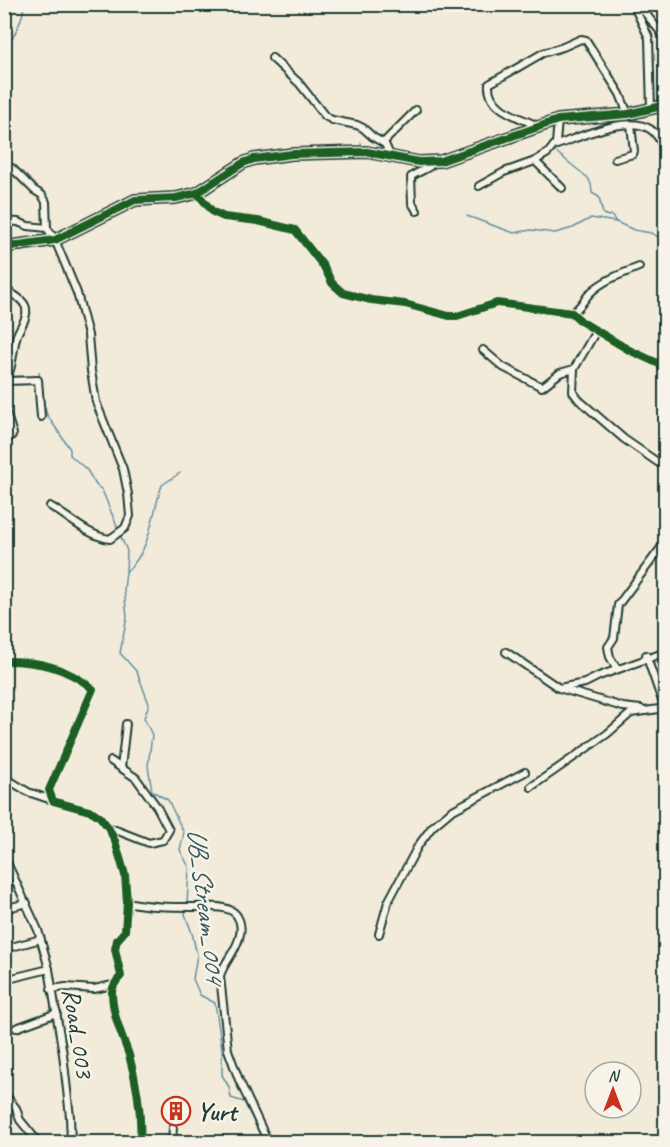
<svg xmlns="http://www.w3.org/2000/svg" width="670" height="1147" viewBox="0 0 670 1147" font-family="Caveat,sans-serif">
  <rect width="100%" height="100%" fill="#f3ebd9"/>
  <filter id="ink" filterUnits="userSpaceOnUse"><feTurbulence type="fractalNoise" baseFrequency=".0167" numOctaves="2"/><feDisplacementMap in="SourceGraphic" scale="12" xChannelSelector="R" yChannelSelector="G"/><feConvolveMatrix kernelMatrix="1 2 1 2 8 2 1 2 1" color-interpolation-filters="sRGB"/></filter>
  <g filter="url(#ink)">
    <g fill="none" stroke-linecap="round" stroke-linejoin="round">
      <g stroke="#628fa2" stroke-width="1.5">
        <path d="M4 48C13 42 24 16 24 4"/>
        <polyline points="361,143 362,147"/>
        <polyline points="556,152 588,178 591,184 592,193 599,197 603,214 608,216 611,215 616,222"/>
        <polyline points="467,216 514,233 531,230 555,233 573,228 591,218 616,222 634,230 651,233 666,241"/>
        <polyline points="39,372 40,379"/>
        <polyline points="41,383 42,397 47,415 70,449 70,455 87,470 96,485 102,490 119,531"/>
        <path d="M180 473 162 485C151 516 152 549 126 572L124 589 127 617 120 653 137 672 149 704 144 718 152 735 148 766 152 791 168 800 184 833 180 850 189 867 187 905"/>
        <polyline points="120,535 127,551 126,571"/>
        <polyline points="186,910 185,914 192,933 197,955 193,979 200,995 215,1003 222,1049 222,1075 229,1087 231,1098 244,1102 264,1142"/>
      </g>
      <g stroke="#1f3d34" stroke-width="10">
        <g id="street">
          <polyline points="633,4 649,38 651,109"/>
          <polyline points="638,4 666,39"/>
          <polyline points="272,58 299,83 325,116 332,120 357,125 363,128 373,137 385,144 390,155"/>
          <path d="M538 126C519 117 487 109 489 84L543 53 563 47 581 39 586 40 620 94 628 114"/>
          <polyline points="383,143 416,110"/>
          <path d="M554 146C578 138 627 114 650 129 658 134 662 144 666 152"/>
          <polyline points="615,159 633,154 634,151 631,125"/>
          <polyline points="535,161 562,188"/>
          <path d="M4 169 12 168 34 190 42 195 46 202 47 228 55 240 68 271 77 293 88 335 91 371 96 402 123 469 128 494 130 516 125 528 110 539C88 536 69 517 50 506"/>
          <polyline points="666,174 666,190"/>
          <polyline points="479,186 504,172 535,161 548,153 556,143 558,120"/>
          <polyline points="197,193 213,212 224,217 258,221 295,230 324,267 332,283 343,293 371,300 405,304 449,316 457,316 497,303 572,313 582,322 629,350 666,367"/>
          <path d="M417 211 412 203 411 177C419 170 428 171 435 161"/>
          <polyline points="4,221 18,222 28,226 47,228"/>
          <path d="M4 290C12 293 24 300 26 308 28 319 20 326 17 335 12 350 14 369 4 382"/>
          <path d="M572 313C581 307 584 299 591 292 605 279 622 274 639 267"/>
          <polyline points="483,350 503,367 542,387 560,373 574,369 596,331"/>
          <polyline points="574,369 573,392 579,400 624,439 666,468"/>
          <polyline points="6,381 38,380 41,417"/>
          <polyline points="4,406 13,434 4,443"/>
          <polyline points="4,532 4,553"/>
          <polyline points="506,652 559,688 623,707 641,709"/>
          <polyline points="646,655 661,698 666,700"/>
          <path d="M4 661C39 661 66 667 93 689L49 790 53 801 93 812 100 817 108 827 115 841 125 875 127 902 125 931 117 940 115 949 121 976C116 981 113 985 112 992 112 1014 122 1035 129 1055 137 1084 142 1113 140 1142"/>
          <polyline points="617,669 610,657 608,647 614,638 618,605 666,541"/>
          <polyline points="559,688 585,683 599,676 666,652"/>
          <polyline points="121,768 126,724"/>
          <polyline points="4,777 28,792 52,800"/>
          <polyline points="531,787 607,734 631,713 666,708"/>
          <polyline points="108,827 149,843 163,840 169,830 157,807 136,778 111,761"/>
          <polyline points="4,856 38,930 49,969 63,1054 70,1117 71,1142"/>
          <path d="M127 902C149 907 171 907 193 907 205 907 219 905 230 910 239 914 242 925 240 934 238 950 224 961 220 976L228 1050 239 1080 268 1142"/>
          <polyline points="4,909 27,903"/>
          <polyline points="379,934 388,902 418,846 432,827 451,811 525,772"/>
          <polyline points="4,949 41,939"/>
          <polyline points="4,980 49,969"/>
          <polyline points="51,989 66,987 94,989 113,985"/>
          <polyline points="16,1028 57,1013"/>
          <polyline points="4,1093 16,1108 20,1120 38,1142"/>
          <polyline points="172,1142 173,1128"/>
        </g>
      </g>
      <g stroke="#1f3d34" stroke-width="14">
        <polyline id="secondary" points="4,247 55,240 135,200 176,198 197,193 243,163 254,159 292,154 367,152 419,162 441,161 558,120 628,114 666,105"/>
      </g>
      <use href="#street" stroke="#f7f3e8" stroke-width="6"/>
      <use href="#secondary" stroke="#f7f3e8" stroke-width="9"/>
      <g stroke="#f7f3e8" stroke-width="11">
        <g id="cycleway">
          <polyline points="197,193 213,212 224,217 258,221 295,230 324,267 332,283 343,293 371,300 405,304 449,316 457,316 497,303 572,313 582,322 629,350 666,367"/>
          <polyline points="4,247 55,240 135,200 176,198 197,193 243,163 254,159 292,154 367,152 419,162 441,161 558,120 628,114 666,105"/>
          <path d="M4 661C39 661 66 667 93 689L49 790 53 801 93 812 100 817 108 827 115 841 125 875 127 902 125 931 117 940 115 949 121 976C116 981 113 985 112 992 112 1014 122 1035 129 1055 137 1084 142 1113 140 1142"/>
        </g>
      </g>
      <use href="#cycleway" stroke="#1b5e20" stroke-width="8"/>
    </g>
  </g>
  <defs>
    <g id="building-ring" transform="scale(1.5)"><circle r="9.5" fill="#f7f3e8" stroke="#c8321e" stroke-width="1.5"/><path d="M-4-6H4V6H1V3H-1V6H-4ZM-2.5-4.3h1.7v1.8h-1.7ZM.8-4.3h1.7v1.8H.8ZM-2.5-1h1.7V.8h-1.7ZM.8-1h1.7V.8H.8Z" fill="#c8321e"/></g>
  </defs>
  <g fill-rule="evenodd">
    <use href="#building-ring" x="176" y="1111"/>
  </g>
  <g text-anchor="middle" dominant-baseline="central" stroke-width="5" stroke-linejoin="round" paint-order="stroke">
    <g font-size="26" fill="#1f3d34" stroke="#f7f3e8">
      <text transform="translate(78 1033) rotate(81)">Road_003</text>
    </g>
    <g font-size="26" font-weight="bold" fill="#1f3d34" stroke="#f7f3e8" text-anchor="start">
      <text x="197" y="1111">Yurt</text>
    </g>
    <g font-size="27" font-style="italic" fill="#355859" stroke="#f7f3e8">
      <text transform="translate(206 905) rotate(83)">UB_Stream_004</text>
    </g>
  </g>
  <rect width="670" height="1147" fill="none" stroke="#f7f3e8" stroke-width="24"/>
  <rect x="12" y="12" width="646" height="1123" fill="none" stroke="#1f3d34" stroke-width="2" filter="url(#ink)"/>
  <g transform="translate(613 1090)"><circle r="28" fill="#f7f3e8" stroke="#a1aaa0" stroke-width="1.5"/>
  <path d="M0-4.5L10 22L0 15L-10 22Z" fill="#c8321e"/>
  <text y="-9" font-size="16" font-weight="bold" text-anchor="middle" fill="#1f3d34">N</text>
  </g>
</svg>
